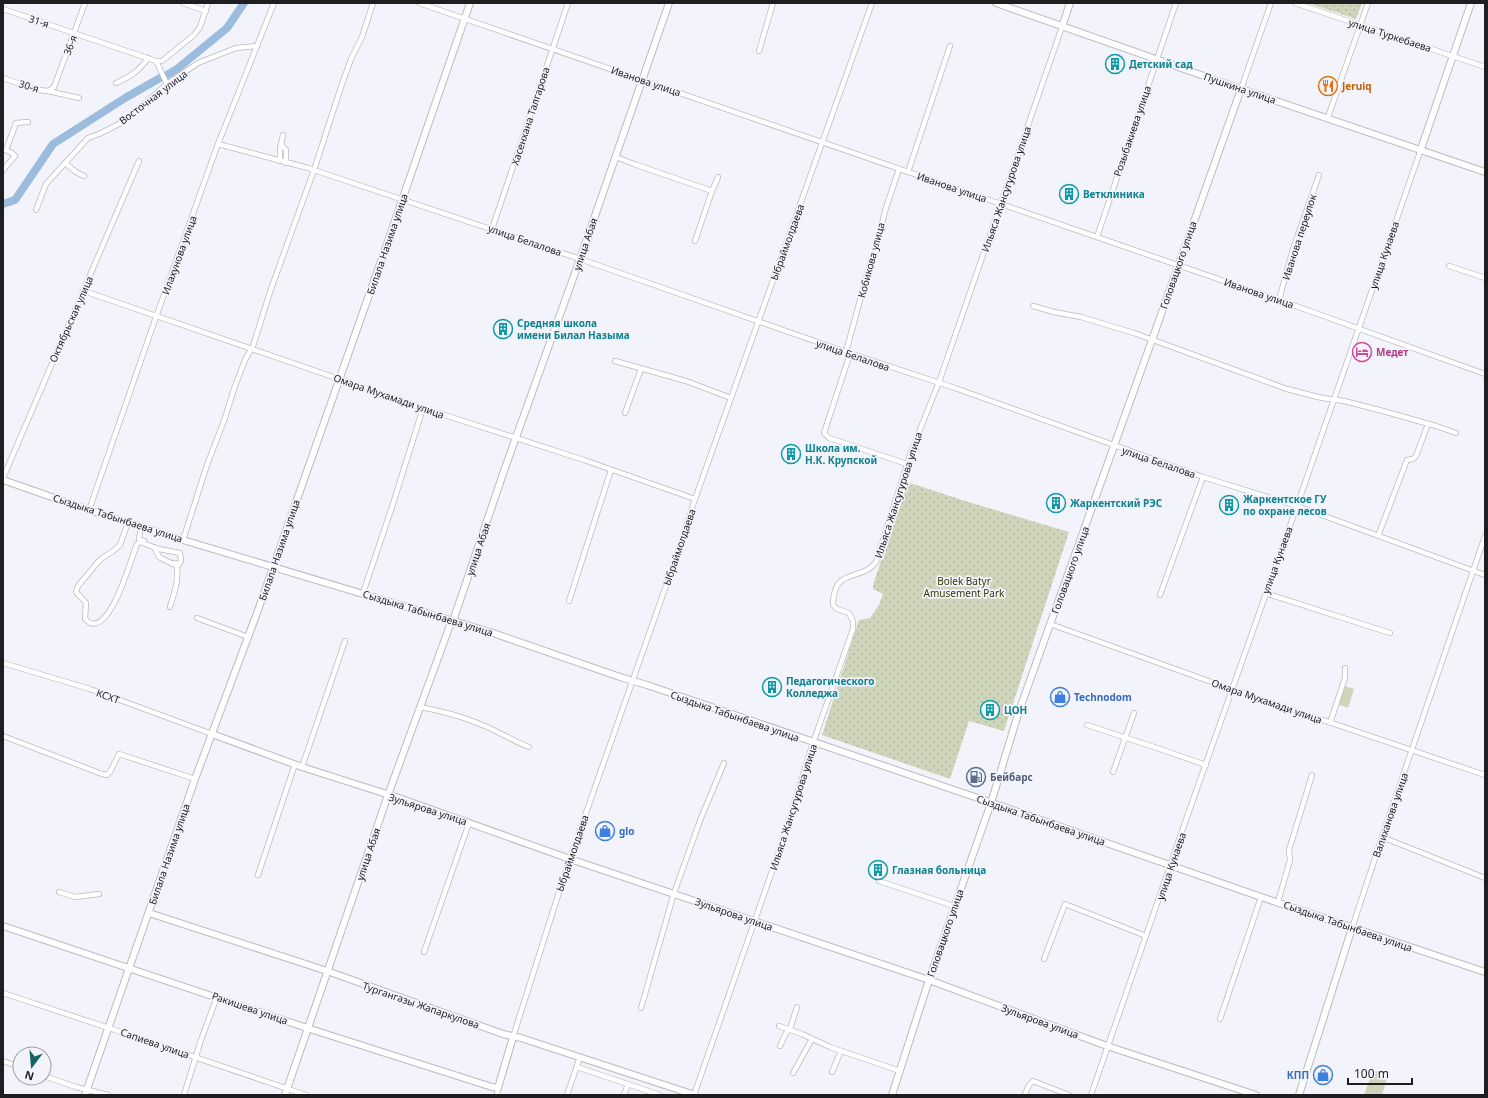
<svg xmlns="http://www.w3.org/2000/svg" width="1488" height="1098" viewBox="0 0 1488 1098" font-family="'Noto Sans',sans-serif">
  <defs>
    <pattern id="park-dots" width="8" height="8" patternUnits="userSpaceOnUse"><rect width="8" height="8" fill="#cfd5ba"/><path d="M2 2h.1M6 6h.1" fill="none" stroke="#b1b6a0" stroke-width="1.8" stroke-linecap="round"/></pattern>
  </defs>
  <rect width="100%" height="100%" fill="#f3f3fb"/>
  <g fill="#cfd5ba">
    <polygon points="1345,686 1354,689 1348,708 1339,705"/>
    <polygon points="1373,1070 1388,1075 1382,1095 1364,1095"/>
  </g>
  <g fill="url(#park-dots)">
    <polygon points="1308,3 1362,3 1356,19"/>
    <polygon points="907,482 965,501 1069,532 1004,731 969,721 950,779 822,735 859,620 870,618 879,605 883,594 873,589 873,585"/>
  </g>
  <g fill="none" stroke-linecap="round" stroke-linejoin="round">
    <g stroke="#9bbcdd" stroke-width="8">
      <polyline points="167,75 177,69 227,28 244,3"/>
      <polyline points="3,204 15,200 53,144 125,98 160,78"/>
    </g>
    <g stroke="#babac2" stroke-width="6">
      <g id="street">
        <polyline points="183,3 206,11"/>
        <polyline points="419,3 1279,300 1485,374"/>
        <polyline points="1295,3 1485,67"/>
        <polyline points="3,9 156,61 162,61 194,35 200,27 208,3"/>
        <polyline points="759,51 773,3"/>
        <polyline points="156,61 167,84"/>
        <polyline points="3,78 38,90 48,91 54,87"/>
        <path d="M116 83C130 77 139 71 148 58"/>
        <polyline points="54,87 85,3"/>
        <polyline points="1241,89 1271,3"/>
        <polyline points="48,91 79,98"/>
        <polyline points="1328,117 1368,3"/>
        <polyline points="218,144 308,168 580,259 846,352 955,388 1203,477 1297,506 1485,575"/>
        <polyline points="281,144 286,150 286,163"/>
        <polyline points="3,149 12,153 15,156 3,170"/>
        <polyline points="6,150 16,123 28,122"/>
        <polyline points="616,157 634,164 712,191 695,241"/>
        <polyline points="280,161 280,149 283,135"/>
        <polyline points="65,163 76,172 84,176"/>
        <polyline points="908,172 950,46"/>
        <polyline points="712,191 718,177"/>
        <polyline points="36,210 46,184 88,138 99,134 121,123 167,84 198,63 236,48 257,46"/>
        <polyline points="492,229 568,3"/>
        <polyline points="1097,237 1176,3"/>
        <polyline points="1449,266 1485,278"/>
        <polyline points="84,291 423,408 584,460 695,499"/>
        <polyline points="1279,300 1293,249 1319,175"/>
        <polyline points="1033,306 1054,312 1081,317 1134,333 1287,389 1322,398 1344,401 1383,411 1436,426 1456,433"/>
        <polyline points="846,352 870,263 875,254 885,211 899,169"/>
        <polyline points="850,354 824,433 829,438 907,464"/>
        <polyline points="615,361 686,381 731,398"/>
        <polyline points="625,413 641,369"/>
        <polyline points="3,478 139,161"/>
        <polyline points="89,510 156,317 218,144 274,3"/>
        <path d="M128 522 120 545 112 552 105 556 98 562 78 586 76 592 86 603 85 619C87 620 88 622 90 623 112 631 131 558 137 544L140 542 159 549 180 553 181 561 179 564 173 563"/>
        <polyline points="141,526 139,539 144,541"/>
        <polyline points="1378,536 1407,460 1413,459 1416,456 1428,424"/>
        <polyline points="183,540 207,465 225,418 234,389 245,360 253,346 271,289 314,170 342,84 351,59 362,37 373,3"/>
        <path d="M154 547 159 557 177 566C179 581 174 593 170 607"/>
        <polyline points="363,593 392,507 423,408"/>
        <polyline points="1265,593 1390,633"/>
        <polyline points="1160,595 1203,477"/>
        <polyline points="569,601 611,470"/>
        <polyline points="197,618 248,637"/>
        <polyline points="1050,624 1231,689 1485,775"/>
        <polyline points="3,663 90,689 212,734"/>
        <path d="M420 707C441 711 462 716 482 725 498 731 513 741 529 747"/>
        <polyline points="1330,723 1345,678 1345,668"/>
        <polyline points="1087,725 1154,747 1206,765"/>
        <polyline points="3,736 102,774 107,775 110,772 119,754 195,779"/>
        <polyline points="302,767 345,641"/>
        <polyline points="1113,772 1134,713"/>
        <polyline points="1382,837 1485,878"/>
        <polyline points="258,875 295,764"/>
        <polyline points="879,881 954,906"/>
        <polyline points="59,892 75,897 99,894"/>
        <polyline points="1278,902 1290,860 1289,850 1312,775"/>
        <polyline points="1352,928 1382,837 1485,536"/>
        <polyline points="424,952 469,823"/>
        <polyline points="1044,959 1065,904 1146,936"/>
        <polyline points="3,993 109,1028 306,1095"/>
        <polyline points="641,1008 674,893 701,818 724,763"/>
        <polyline points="1220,1019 1261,897"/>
        <polyline points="779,1026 802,1034 830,1047 900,1071"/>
        <polyline points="513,1037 568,864 673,566 695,499 731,398 872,3"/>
        <polyline points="780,1046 786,1033 790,1029 797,1007"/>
        <polyline points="3,1061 20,1067"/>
        <polyline points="577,1067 660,1095"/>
        <polyline points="832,1072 841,1051"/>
        <polyline points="793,1073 812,1039"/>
        <polyline points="44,1076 76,1087 108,1095"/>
        <polyline points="1025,1094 1029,1085 1033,1081 1069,1095"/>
        <polyline points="184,1095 201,1040 217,997"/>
        <polyline points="497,1095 498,1088"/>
        <polyline points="567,1095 580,1057"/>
        <polyline points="624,1095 628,1084"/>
        <path d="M694 1095 779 851 813 743 853 629V621L849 613 837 609 833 605C833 566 862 582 876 562L911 452 939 382 1062 27"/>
        <path d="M1091 1095C1158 898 1227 702 1297 506 1339 387 1379 268 1421 149"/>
      </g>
    </g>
    <g stroke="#babac2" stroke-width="8">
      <g id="secondary">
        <polyline points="996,3 1241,89 1485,172"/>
        <polyline points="1062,27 1070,3"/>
        <polyline points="1421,149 1471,3"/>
        <polyline points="3,480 89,510 183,540 490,632 623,678 647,685 1004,807 1261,897 1485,972"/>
        <polyline points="212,734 302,767 399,798 570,859 929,980 1107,1046 1256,1095"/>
        <polyline points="149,913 327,971 503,1034 521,1038 695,1095"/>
        <polyline points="3,926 307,1028 492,1087 498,1088 513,1037"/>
        <polyline points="85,1095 195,779 257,613 387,244 470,3"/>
        <polyline points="285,1095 388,795 449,628 453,621 505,468 580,259 669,3"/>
        <polyline points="892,1095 929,980 991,803 1019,711 1152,340 1241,89"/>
        <polyline points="1299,1095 1352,928"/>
      </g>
    </g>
    <use href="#street" stroke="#fff" stroke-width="4.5"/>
    <use href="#secondary" stroke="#fff" stroke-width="6"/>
  </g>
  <defs>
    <g id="building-ring" transform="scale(1)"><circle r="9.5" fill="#f3f3fb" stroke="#0f9aa8" stroke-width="1.5"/><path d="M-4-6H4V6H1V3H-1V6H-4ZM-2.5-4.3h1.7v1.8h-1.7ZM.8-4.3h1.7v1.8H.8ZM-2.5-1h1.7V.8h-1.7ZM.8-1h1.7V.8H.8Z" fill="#0f9aa8"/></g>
    <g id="restaurant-ring" transform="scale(1)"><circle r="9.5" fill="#f3f3fb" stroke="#e8710a" stroke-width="1.5"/><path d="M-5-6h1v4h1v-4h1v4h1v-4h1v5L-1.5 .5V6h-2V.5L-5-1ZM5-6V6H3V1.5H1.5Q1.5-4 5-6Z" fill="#e8710a"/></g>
    <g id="hotel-ring" transform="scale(1)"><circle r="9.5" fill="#f3f3fb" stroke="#d1479c" stroke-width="1.5"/><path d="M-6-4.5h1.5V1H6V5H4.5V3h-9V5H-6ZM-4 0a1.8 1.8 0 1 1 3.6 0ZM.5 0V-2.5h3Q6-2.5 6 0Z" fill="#d1479c"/></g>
    <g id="shop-ring" transform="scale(1)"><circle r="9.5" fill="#f3f3fb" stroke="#3f7fe0" stroke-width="1.5"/><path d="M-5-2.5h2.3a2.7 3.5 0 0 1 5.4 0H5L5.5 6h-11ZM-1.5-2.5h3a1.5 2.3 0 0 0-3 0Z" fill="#3f7fe0"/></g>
    <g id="fuel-ring" transform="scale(1)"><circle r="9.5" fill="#f3f3fb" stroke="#5c6f8a" stroke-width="1.5"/><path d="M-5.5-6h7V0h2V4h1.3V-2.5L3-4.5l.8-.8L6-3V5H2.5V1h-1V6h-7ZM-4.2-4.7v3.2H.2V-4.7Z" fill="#5c6f8a"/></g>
  </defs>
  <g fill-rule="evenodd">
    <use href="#building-ring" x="1115" y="64"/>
    <use href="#restaurant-ring" x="1328" y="86"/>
    <use href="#building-ring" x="1069" y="194"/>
    <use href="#building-ring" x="503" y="329"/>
    <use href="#hotel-ring" x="1362" y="352"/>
    <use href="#building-ring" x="791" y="454"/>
    <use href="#building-ring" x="1056" y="503"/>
    <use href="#building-ring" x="1229" y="505"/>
    <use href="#building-ring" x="772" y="687"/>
    <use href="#shop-ring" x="1060" y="697"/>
    <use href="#building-ring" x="990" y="710"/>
    <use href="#fuel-ring" x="976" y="777"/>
    <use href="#shop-ring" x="605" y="831"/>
    <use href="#building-ring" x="878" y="870"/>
    <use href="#shop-ring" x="1323" y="1075"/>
  </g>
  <g text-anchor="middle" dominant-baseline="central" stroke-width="3.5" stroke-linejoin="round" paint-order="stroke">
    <g font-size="10" fill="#1e1e20" stroke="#f3f3fb">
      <text transform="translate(39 21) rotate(18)">31-я</text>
      <text transform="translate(1390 35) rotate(18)">улица Туркебаева</text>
      <text transform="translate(70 45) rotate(-69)">36-я</text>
      <text transform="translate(646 81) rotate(19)">Иванова улица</text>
      <text transform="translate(29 86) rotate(17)">30-я</text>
      <text transform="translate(1240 88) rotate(19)">Пушкина улица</text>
      <text transform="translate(153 97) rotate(-37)">Восточная улица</text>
      <text transform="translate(530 116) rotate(-72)">Хасенхана Талгарова</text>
      <text transform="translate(1132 131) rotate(-71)">Розыбакиева улица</text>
      <text transform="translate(952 187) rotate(19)">Иванова улица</text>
      <text transform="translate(1006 189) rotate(-71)">Ильяса Жансугурова улица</text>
      <text transform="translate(1299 237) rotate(-72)">Иванова переулок</text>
      <text transform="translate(525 240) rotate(19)">улица Белалова</text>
      <text transform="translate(787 242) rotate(-70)">Ыбраймолдаева</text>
      <text transform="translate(387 244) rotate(-71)">Билала Назима улица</text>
      <text transform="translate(585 244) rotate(-71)">улица Абая</text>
      <text transform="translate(179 255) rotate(-70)">Илахунова улица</text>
      <text transform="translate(1384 255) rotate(-71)">улица Кунаева</text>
      <text transform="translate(871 260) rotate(-75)">Кобикова улица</text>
      <text transform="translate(1178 265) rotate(-71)">Головацкого улица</text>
      <text transform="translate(1259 293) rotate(19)">Иванова улица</text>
      <text transform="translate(71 319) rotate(-66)">Октябрьская улица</text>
      <text transform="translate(853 355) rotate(19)">улица Белалова</text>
      <text transform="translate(389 396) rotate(19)">Омара Мухамади улица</text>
      <text transform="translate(1159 462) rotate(19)">улица Белалова</text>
      <text transform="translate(898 495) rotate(-72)">Ильяса Жансугурова улица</text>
      <text transform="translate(118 518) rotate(18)">Сыздыка Табынбаева улица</text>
      <text transform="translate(679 547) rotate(-71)">Ыбраймолдаева</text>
      <text transform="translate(478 549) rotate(-71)">улица Абая</text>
      <text transform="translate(279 550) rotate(-71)">Билала Назима улица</text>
      <text transform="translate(1277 560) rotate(-70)">улица Кунаева</text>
      <text transform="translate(1070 570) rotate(-70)">Головацкого улица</text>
      <text transform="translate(428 613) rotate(17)">Сыздыка Табынбаева улица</text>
      <text transform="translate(108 696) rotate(20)">КСХТ</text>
      <text transform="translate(1267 701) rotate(19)">Омара Мухамади улица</text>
      <text transform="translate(735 716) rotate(19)">Сыздыка Табынбаева улица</text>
      <text transform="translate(793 807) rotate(-72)">Ильяса Жансугурова улица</text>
      <text transform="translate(428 809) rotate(18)">Зульярова улица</text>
      <text transform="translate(1390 815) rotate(-71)">Валиханова улица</text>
      <text transform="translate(1041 820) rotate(19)">Сыздыка Табынбаева улица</text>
      <text transform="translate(572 853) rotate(-71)">Ыбраймолдаева</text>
      <text transform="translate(169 854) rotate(-71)">Билала Назима улица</text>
      <text transform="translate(368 854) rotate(-71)">улица Абая</text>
      <text transform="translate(1171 866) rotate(-71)">улица Кунаева</text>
      <text transform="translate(734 914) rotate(19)">Зульярова улица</text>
      <text transform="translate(1348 926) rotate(19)">Сыздыка Табынбаева улица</text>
      <text transform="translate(945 933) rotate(-71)">Головацкого улица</text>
      <text transform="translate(421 1005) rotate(19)">Тургангазы Жапаркулова</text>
      <text transform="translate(250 1008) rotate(19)">Ракишева улица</text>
      <text transform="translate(1040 1021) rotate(20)">Зульярова улица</text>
      <text transform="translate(155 1043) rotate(19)">Сапиева улица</text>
    </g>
    <g font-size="10" font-weight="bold" fill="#0d838f" stroke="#f3f3fb" text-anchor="start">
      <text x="1129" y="64">Детский сад</text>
      <text x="1083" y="194">Ветклиника</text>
      <text x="517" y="323">Средняя школа<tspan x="517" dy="12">имени Билал Назыма</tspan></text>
      <text x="805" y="448">Школа им.<tspan x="805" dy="12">Н.К. Крупской</tspan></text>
      <text x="1243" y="499">Жаркентское ГУ<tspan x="1243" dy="12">по охране лесов</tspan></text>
      <text x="1070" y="503">Жаркентский РЭС</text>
      <text x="786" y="681">Педагогического<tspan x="786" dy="12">Колледжа</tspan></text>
      <text x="1004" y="710">ЦОН</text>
      <text x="892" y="870">Глазная больница</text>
    </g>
    <g font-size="10" font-weight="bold" fill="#c56008" stroke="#f3f3fb" text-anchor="start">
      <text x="1342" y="86">Jeruiq</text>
    </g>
    <g font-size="10" font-weight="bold" fill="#b23c85" stroke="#f3f3fb" text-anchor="start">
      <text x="1376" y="352">Медет</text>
    </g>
    <g font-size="10" fill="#333b07" stroke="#f3f3fb">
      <text x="964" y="581">Bolek Batyr<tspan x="964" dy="12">Amusement Park</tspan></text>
    </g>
    <g font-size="10" font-weight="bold" fill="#366cbe" stroke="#f3f3fb" text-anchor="start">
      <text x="1074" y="697">Technodom</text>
      <text x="619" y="831">glo</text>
      <text x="1309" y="1075" text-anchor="end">КПП</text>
    </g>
    <g font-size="10" font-weight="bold" fill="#4e5e75" stroke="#f3f3fb" text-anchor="start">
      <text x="990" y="777">Бейбарс</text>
    </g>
  </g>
  <rect width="1488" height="1098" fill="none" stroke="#1e1e20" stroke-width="8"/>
  <g transform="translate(32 1066) rotate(196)"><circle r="19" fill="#f3f3fb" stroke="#9e9ea3"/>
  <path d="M0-3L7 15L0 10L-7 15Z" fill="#156464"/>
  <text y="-6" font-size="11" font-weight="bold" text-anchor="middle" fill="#1e1e20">N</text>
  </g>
  <path d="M1348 1078v6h64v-6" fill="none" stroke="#1e1e20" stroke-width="2"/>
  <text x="1354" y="1078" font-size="12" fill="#1e1e20" stroke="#f3f3fb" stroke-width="3" paint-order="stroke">100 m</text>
</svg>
